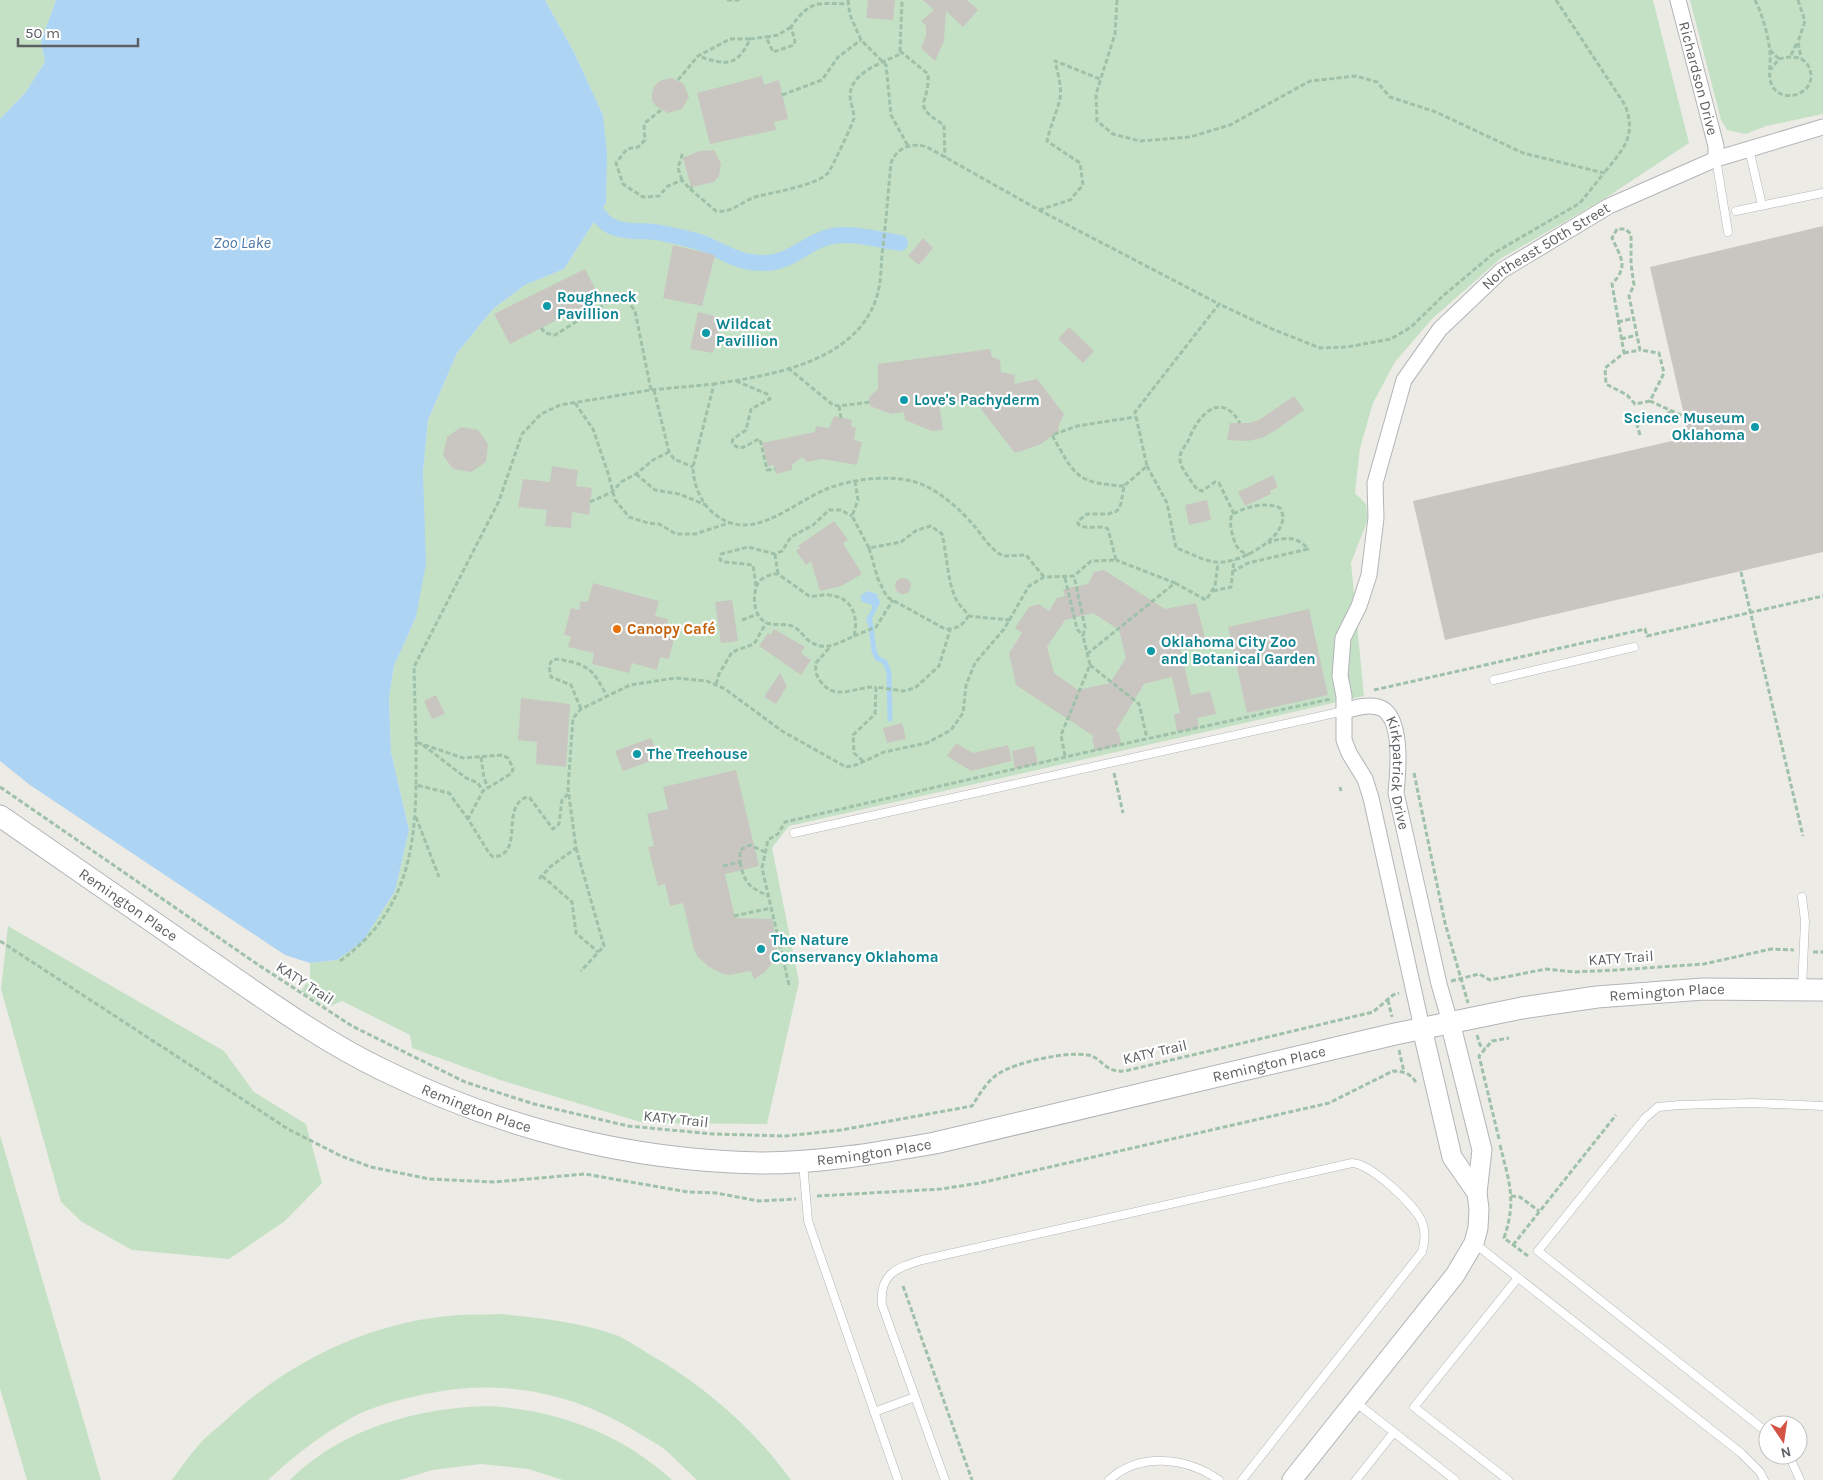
<svg xmlns="http://www.w3.org/2000/svg" width="1823" height="1480" viewBox="0 0 1823 1480" font-family="Karla,sans-serif">
  <rect width="100%" height="100%" fill="#edebe5"/>
  <g fill="#c5e1c5">
    <polygon points="0,0 56,0 41,41 45,62 25,93 0,119"/>
    <polygon points="545,0 1653,0 1689,143 1604,199 1500,259 1432,319 1395,362 1373,403 1360,448 1355,493 1366,504 1368,519 1351,563 1364,696 789,826 772,848 799,982 767,1124 644,1123 500,1080 412,1048 410,1035 342,1001 328,1007 301,991 310,978 310,963 337,960 363,940 395,891 409,830 391,752 389,698 394,666 416,617 423,471 428,420 457,353 493,309 525,285 564,269 606,203 603,115 574,52"/>
    <polygon points="1690,0 1823,0 1823,114 1766,126 1746,134 1727,130 1721,120"/>
    <polygon points="8,926 224,1051 254,1092 306,1124 322,1183 285,1221 229,1259 132,1250 82,1222 61,1202 1,989"/>
    <polygon points="0,1135 101,1480 27,1480 0,1388"/>
    <path d="M500 1314C539 1318 579 1322 616 1335 628 1340 639 1348 649 1354 705 1386 753 1428 791 1480H697C686 1470 675 1458 664 1449 655 1442 644 1437 635 1431 569 1390 496 1378 421 1395 399 1400 373 1406 353 1417 321 1435 294 1456 268 1480H172C180 1469 188 1457 197 1447 205 1437 216 1429 225 1421 286 1364 362 1325 447 1316 464 1314 482 1315 500 1314Z"/>
    <path d="M489 1406C557 1410 621 1433 672 1480H563L528 1469 481 1464 432 1470 400 1480H290C342 1428 417 1408 489 1406Z"/>
  </g>
  <g fill="#aed4f4">
    <polygon points="56,0 545,0 574,52 603,115 607,153 606,203 564,269 525,285 493,309 457,353 428,420 423,472 426,564 416,617 394,666 389,698 391,752 409,830 395,891 363,941 337,960 310,963 285,955 30,785 0,761 0,119 25,93 45,62 41,41"/>
    <polygon points="868,591 877,594 880,603 872,618 873,624 869,627 866,619 872,609 872,605 861,601 861,595"/>
  </g>
  <g fill="none" stroke-linecap="round" stroke-linejoin="round">
    <polyline stroke="#aed4f4" stroke-width="5" points="871,626 874,651 877,658 885,662 889,672 890,719"/>
    <path stroke="#aed4f4" stroke-width="16" d="M599 215C611 236 640 229 661 233 675 236 692 239 705 244 728 254 740 264 766 263 790 262 804 245 825 238 848 230 877 240 900 243"/>
  </g>
  <g fill="#c9c6c1" fill-rule="evenodd">
    <polygon points="868,0 895,0 893,20 866,18"/>
    <polygon points="923,0 967,0 978,10 963,27 946,11 944,41 935,61 921,48 926,36 926,26 921,21 934,10"/>
    <polygon points="762,76 764,85 779,80 788,119 774,122 776,130 710,144 697,93"/>
    <polygon points="672,78 684,84 689,97 682,109 668,113 656,106 652,101 652,93 654,87 659,81"/>
    <polygon points="714,150 721,164 719,176 714,182 691,187 683,158 699,151"/>
    <polygon points="1823,226 1823,552 1445,640 1413,501 1689,437 1650,267"/>
    <polygon points="923,238 933,248 919,265 908,256"/>
    <polygon points="673,245 715,255 702,306 663,298"/>
    <polygon points="585,269 600,298 510,344 494,314"/>
    <polygon points="698,312 722,318 713,353 690,349"/>
    <polygon points="1069,327 1094,351 1083,363 1058,339"/>
    <polygon points="990,349 992,357 1000,360 1001,372 1015,375 1014,384 1037,379 1064,414 1058,427 1059,431 1041,444 1019,452 1014,452 970,395 966,399 962,398 959,401 953,399 951,402 938,395 943,430 932,431 905,420 904,412 891,414 870,406 869,397 878,389 878,364"/>
    <polygon points="1294,396 1304,410 1276,430 1262,438 1248,441 1227,440 1230,423 1249,423 1259,420"/>
    <polygon points="834,416 852,420 851,426 856,428 854,440 862,442 857,465 822,459 807,462 802,457 792,465 792,470 776,474 774,465 768,466 762,443 815,432 816,426 829,428"/>
    <polygon points="461,427 478,430 488,444 486,462 471,472 453,469 443,455 447,437"/>
    <polygon points="552,466 578,470 576,486 592,488 589,515 572,512 571,528 545,526 547,510 518,507 523,479 550,482"/>
    <polygon points="1273,475 1278,487 1270,491 1271,494 1245,506 1238,492"/>
    <polygon points="1207,500 1211,520 1189,525 1185,505"/>
    <polygon points="834,521 848,540 843,543 862,574 841,586 820,591 811,561 806,565 796,551 800,548 798,546"/>
    <path d="M1104 570 1165 609 1196 603 1205 638 1179 643 1191 695 1210 691 1216 714 1197 718 1199 728 1177 732 1174 714 1180 713 1172 677 1144 684 1115 732 1118 731 1122 745 1095 751 1092 737H1095L1016 685 1009 653 1022 633 1015 628 1029 607 1039 604 1049 611 1057 598 1065 596 1063 589 1088 584 1094 572ZM1093 613 1119 630 1126 658 1110 683 1078 690 1054 673 1047 647 1065 620Z"/>
    <circle cx="903" cy="586" r="8"/>
    <polygon points="593,583 659,601 655,616 668,619 667,623 669,624 665,637 674,639 669,659 660,657 657,670 632,663 629,673 592,664 594,653 568,647 571,636 564,635 571,608 579,610 581,601 588,602"/>
    <polygon points="732,600 738,641 721,643 715,602"/>
    <polygon points="1309,609 1328,695 1247,713 1228,627"/>
    <polygon points="774,629 805,647 801,653 811,660 801,675 759,646 768,633 771,635"/>
    <polygon points="780,673 787,686 776,704 764,697"/>
    <polygon points="436,695 445,714 432,719 424,701"/>
    <polygon points="521,698 570,704 566,767 536,764 537,742 518,740"/>
    <polygon points="902,723 906,739 887,743 883,728"/>
    <polygon points="651,738 659,758 623,771 615,751"/>
    <polygon points="956,743 973,753 1008,745 1012,761 971,771 947,756"/>
    <polygon points="1034,746 1038,764 1015,769 1012,751"/>
    <polygon points="736,770 759,866 725,874 735,918 772,919 777,944 777,954 773,962 764,973 754,979 751,971 729,975 721,973 709,967 698,957 694,950 683,903 670,906 665,884 658,886 648,847 654,846 647,814 668,809 663,787"/>
  </g>
  <g fill="none" stroke-linecap="round" stroke-linejoin="round">
    <g stroke="#b2b5b8" stroke-width="9">
      <g id="service">
        <polyline points="1749,149 1762,205"/>
        <polyline points="1716,159 1728,232"/>
        <polyline points="1736,211 1823,193"/>
        <polyline points="1494,680 1634,647"/>
        <polyline points="794,833 1344,711"/>
        <polyline points="1802,897 1805,921 1802,989"/>
        <polyline points="803,1163 808,1221 898,1480"/>
        <polyline points="1474,1243 1741,1453 1760,1472 1764,1480"/>
        <polyline points="1354,1401 1455,1480"/>
        <polyline points="874,1412 915,1397"/>
        <polyline points="1768,1433 1538,1251 1645,1118 1658,1107 1679,1105 1753,1103 1823,1106"/>
        <polyline points="1789,1455 1800,1480"/>
        <path d="M945 1480 882 1305C879 1274 896 1268 922 1260L1352 1163C1370 1163 1415 1205 1422 1222 1426 1232 1425 1242 1422 1252L1242 1480"/>
        <path d="M1109 1480C1140 1452 1186 1457 1219 1480"/>
        <polyline points="1356,1480 1394,1432"/>
        <polyline points="1508,1480 1414,1407 1517,1279"/>
      </g>
    </g>
    <g stroke="#b2b5b8" stroke-width="17">
      <g id="minor">
        <path id="s1" d="M1678 0 1716 146V159"/>
        <path id="s2" d="M1344 711C1355 708 1367 704 1378 707 1404 714 1398 773 1396 793L1439 984 1450 1022"/>
        <path id="s3" d="M1422 1028 1371 798 1365 779 1349 753 1344 740V696L1340 676 1343 638 1359 606 1369 575 1376 518 1375 483 1404 380 1440 329 1501 271 1609 206 1716 159 1823 127"/>
      </g>
    </g>
    <g stroke="#b2b5b8" stroke-width="21">
      <g id="tertiary">
        <polyline points="1422,1028 1452,1157 1477,1193"/>
        <polyline points="1292,1480 1455,1275 1474,1243 1478,1228 1479,1209 1477,1193 1482,1150 1450,1022"/>
      </g>
    </g>
    <g stroke="#b1b4b8" stroke-width="23">
      <g id="secondary">
        <path id="s4" d="M0 816C69 864 139 912 208 960 265 999 321 1040 383 1070 501 1128 630 1161 761 1163 820 1163 878 1153 935 1143L1395 1034 1522 1008 1597 997 1703 989 1823 990"/>
      </g>
    </g>
    <g stroke="#9fc1aa" stroke-width="3" stroke-dasharray="5 2.5" stroke-linecap="butt">
      <polyline points="727,0 742,0"/>
      <polyline points="848,0 850,15 861,40 886,65 891,115 908,146"/>
      <polyline points="1117,0 1115,34 1096,94 1097,121 1113,134 1140,141 1190,137 1230,125 1310,81 1356,76 1377,82 1390,97 1436,112 1523,153 1604,173 1580,203 1494,253 1444,295 1411,327 1391,339 1347,347 1320,348 1272,329 1219,304"/>
      <path d="M1556 0 1625 105C1637 137 1623 149 1604 173"/>
      <path d="M1755 0C1763 16 1768 35 1770 52 1771 62 1768 74 1771 83 1778 104 1812 97 1811 75 1809 56 1793 55 1779 59L1771 69"/>
      <polyline points="1798,0 1805,21 1798,42 1801,58"/>
      <path d="M791 27 778 35 766 37 773 52 794 45 795 41 791 27C810 0 817 3 848 4"/>
      <path d="M750 39H730L698 56C725 65 737 68 750 39L766 37"/>
      <polyline points="1770,50 1779,59"/>
      <path d="M900 51 928 74C930 106 909 103 944 125L945 158"/>
      <polyline points="1791,55 1797,43"/>
      <polyline points="678,80 698,56"/>
      <polyline points="782,95 822,80 838,57 861,40"/>
      <polyline points="661,110 646,122 644,126 645,140 638,147 627,149 616,163 623,184 643,197 659,196 668,186 682,180 690,189 692,187"/>
      <polyline points="682,180 678,168 682,155 685,158"/>
      <path d="M690 189 716 211C732 214 744 199 759 196 775 192 817 185 828 173 831 170 854 121 854 118 854 110 850 103 850 95 851 73 881 63 898 55L900 51 902 0"/>
      <path d="M1039 210 1070 200 1083 185 1080 163 1047 141C1050 128 1055 116 1059 103 1063 90 1058 74 1055 61L1100 79"/>
      <polyline points="568,314 575,323"/>
      <polyline points="1618,322 1634,318"/>
      <polyline points="541,328 545,333 555,335 609,301 615,299 628,301 635,311 651,390"/>
      <polyline points="1621,339 1637,335"/>
      <polyline points="1624,353 1640,350"/>
      <polyline points="788,368 833,405 839,406 870,402"/>
      <path d="M736 381 767 394 770 399 751 409 746 430 733 439 732 443C742 454 749 442 760 439L767 470 775 469"/>
      <polyline points="654,390 669,452 674,459 693,467"/>
      <path d="M1650 401 1635 404 1627 395 1606 384 1605 368 1624 353 1612 284C1629 266 1621 258 1612 238L1617 229H1625L1631 234V264L1634 285 1629 296 1640 350 1659 353 1664 373 1650 401 1685 417"/>
      <polyline points="575,403 593,429 608,473 615,500 629,517 648,523 659,524 676,534 695,534 729,523"/>
      <polyline points="839,406 841,418"/>
      <polyline points="1640,435 1637,425 1665,419 1670,411"/>
      <path d="M1147 466 1167 503 1176 548C1188 552 1203 561 1216 562 1239 565 1296 534 1280 508 1264 501 1245 507 1232 515 1228 522 1233 541 1238 548 1241 552 1245 553 1249 555"/>
      <polyline points="636,474 655,490 679,494 706,505"/>
      <path d="M855 481 858 500 852 516 869 548 901 542 917 530 931 526 942 534C947 554 947 578 955 597 958 605 965 609 968 616 965 625 954 630 945 629L887 597 878 579 869 548"/>
      <path d="M1124 486C1076 483 1075 476 1052 435L1077 426 1135 417"/>
      <polyline points="590,502 612,492 621,482 636,474 653,460 669,452"/>
      <path d="M1234 514 1219 483 1215 482 1202 491C1195 489 1193 484 1189 478 1185 472 1181 467 1180 460 1179 451 1186 446 1189 439 1198 415 1221 390 1240 423"/>
      <polyline points="775,554 778,574"/>
      <path d="M1232 572 1248 563 1308 549C1297 535 1282 537 1268 543"/>
      <polyline points="1741,572 1803,836"/>
      <path d="M774 574H778L809 596C816 597 822 594 829 595 852 597 859 616 854 636 838 643 824 653 808 640 803 636 800 630 794 627 785 622 773 627 765 622 753 615 752 594 758 583 761 578 769 575 774 574Z"/>
      <polyline points="1065,578 1077,629 1083,636"/>
      <polyline points="1175,583 1206,600 1215,586 1218,563"/>
      <polyline points="756,586 753,565 724,562 720,560 721,554 748,547 775,554 782,551 791,537 813,525 829,510 841,510 852,516"/>
      <polyline points="1213,591 1231,587 1234,560"/>
      <polyline points="968,616 1010,620"/>
      <polyline points="742,620 758,614"/>
      <polyline points="854,636 876,627 893,600"/>
      <path d="M829 648 816 663C815 670 816 676 821 682 836 702 856 686 876 687"/>
      <polyline points="1087,654 1175,583 1116,560"/>
      <polyline points="1090,665 1139,704 1147,738"/>
      <polyline points="716,684 719,674 732,652 754,644 766,623"/>
      <polyline points="1374,690 1645,629 1647,636 1823,596"/>
      <path d="M581 709 571 685 551 677 549 666 552 660C559 658 565 661 572 662 594 668 596 677 607 696"/>
      <polyline points="416,742 416,785 449,793 468,819"/>
      <polyline points="423,745 466,778 478,783 483,791"/>
      <polyline points="1065,756 1061,735 1090,665 1083,636 1085,627 1074,576"/>
      <polyline points="481,757 484,778 488,788"/>
      <polyline points="863,761 854,753 853,735 875,714 876,687 903,691 915,688 939,666 950,630"/>
      <polyline points="1114,773 1123,813"/>
      <polyline points="1414,773 1445,923 1468,1003"/>
      <path d="M0 787 260 966 352 1026 465 1082 534 1104 628 1126 713 1134 786 1136 841 1130 972 1106C979 1095 987 1081 998 1074 1015 1062 1068 1051 1088 1055 1103 1058 1104 1073 1125 1071L1373 1012 1393 995 1399 993"/>
      <polyline points="1340,787 1341,791"/>
      <path d="M568 794 562 800 559 824 553 829 530 798 527 797C499 807 526 854 493 857L489 853 468 819 483 791 512 773 513 768 508 758 502 755 463 758 416 742 414 667 499 501 522 434 541 414 560 405 651 390 714 384 693 467C693 482 699 498 709 509 749 549 790 503 829 488 854 479 886 475 912 481 936 487 960 509 976 528 983 537 989 546 998 553L1003 556 1026 555 1044 577"/>
      <polyline points="416,817 439,877"/>
      <polyline points="576,848 604,946 581,971"/>
      <path d="M740 862C745 884 748 886 768 896"/>
      <polyline points="723,866 740,862 740,850 750,845 765,852"/>
      <polyline points="542,876 572,902 576,933 598,952"/>
      <path d="M539 879 550 867 576 848 568 788 573 718 581 709 630 685 675 678 707 681 725 689 782 731 846 767 856 765 884 752 927 743 951 730 963 713 966 685 975 663 1004 629 1029 586 1044 577 1074 576 1091 561 1116 560 1108 529C1099 524 1086 531 1078 524V521L1087 514H1108L1117 511 1121 504 1124 486 1147 466 1135 412 1219 304 1039 210 927 147C912 142 896 148 891 163 888 193 886 224 882 254 881 268 881 283 877 296 857 362 772 375 714 384"/>
      <polyline points="734,916 771,908"/>
      <polyline points="0,941 288,1129 341,1156 371,1167 429,1179 494,1182 585,1174 688,1192 716,1193 759,1201 796,1199"/>
      <polyline points="1813,952 1823,952"/>
      <path d="M340 961C402 916 415 859 416 785"/>
      <polyline points="1451,981 1479,974 1490,980 1546,969 1574,972 1616,970 1704,964 1771,949 1794,950"/>
      <polyline points="789,985 762,868 768,840 778,834 785,822 1109,747 1331,699"/>
      <polyline points="1388,1000 1392,1017"/>
      <polyline points="1477,1035 1480,1045 1485,1049"/>
      <polyline points="1399,1050 1404,1072"/>
      <polyline points="1499,1139 1479,1056 1492,1041 1509,1038"/>
      <path d="M1500 1145C1509 1182 1517 1200 1504 1238L1528 1256"/>
      <path d="M817 1196 941 1189 980 1183 1329 1103 1393 1071C1403 1071 1412 1074 1416 1083"/>
      <polyline points="1511,1196 1520,1197 1539,1211"/>
      <polyline points="1513,1245 1616,1115"/>
      <polyline points="903,1286 972,1480"/>
    </g>
    <use href="#service" stroke="#fff" stroke-width="8"/>
    <use href="#minor" stroke="#fff" stroke-width="15"/>
    <use href="#tertiary" stroke="#fff" stroke-width="19"/>
    <use href="#secondary" stroke="#fff" stroke-width="21"/>
  </g>
  <g fill="#0f9aa8" stroke="#fff" stroke-width="2">
    <circle cx="547" cy="306" r="5"/>
    <circle cx="706" cy="333" r="5"/>
    <circle cx="904" cy="400" r="5"/>
    <circle cx="1755" cy="427" r="5"/>
    <circle cx="1151" cy="651" r="5"/>
    <circle cx="637" cy="754" r="5"/>
    <circle cx="761" cy="949" r="5"/>
  </g>
  <circle fill="#e8710a" stroke="#fff" stroke-width="2" cx="617" cy="629" r="5"/>
  <g text-anchor="middle" dominant-baseline="central" stroke-width="4.5" stroke-linejoin="round" paint-order="stroke">
    <g font-size="15" fill="#5d6063" stroke="#fff">
      <text stroke="none"><textPath href="#s1" startOffset="81">Richardson Drive</textPath></text>
      <text stroke="none"><textPath href="#s3" startOffset="868">Northeast 50th Street</textPath></text>
      <text stroke="none"><textPath href="#s2" startOffset="108">Kirkpatrick Drive</textPath></text>
      <text stroke="none"><textPath href="#s4" startOffset="156">Remington Place</textPath></text>
      <text transform="translate(1621 958) rotate(-4)">KATY Trail</text>
      <text transform="translate(305 983) rotate(33)">KATY Trail</text>
      <text stroke="none"><textPath href="#s4" startOffset="1776">Remington Place</textPath></text>
      <text transform="translate(1155 1052) rotate(-13)">KATY Trail</text>
      <text stroke="none"><textPath href="#s4" startOffset="1371">Remington Place</textPath></text>
      <text stroke="none"><textPath href="#s4" startOffset="561">Remington Place</textPath></text>
      <text transform="translate(676 1119) rotate(6)">KATY Trail</text>
      <text stroke="none"><textPath href="#s4" startOffset="966">Remington Place</textPath></text>
    </g>
    <g font-size="15" font-weight="bold" fill="#0d838f" stroke="#fff" text-anchor="start">
      <text x="557" y="297">Roughneck<tspan x="557" dy="17">Pavillion</tspan></text>
      <text x="716" y="324">Wildcat<tspan x="716" dy="17">Pavillion</tspan></text>
      <text x="914" y="400">Love's Pachyderm</text>
      <text x="1745" y="418" text-anchor="end">Science Museum<tspan x="1745" dy="17">Oklahoma</tspan></text>
      <text x="1161" y="642">Oklahoma City Zoo<tspan x="1161" dy="17">and Botanical Garden</tspan></text>
      <text x="647" y="754">The Treehouse</text>
      <text x="771" y="940">The Nature<tspan x="771" dy="17">Conservancy Oklahoma</tspan></text>
    </g>
    <g font-size="15" font-weight="bold" fill="#c56008" stroke="#fff" text-anchor="start">
      <text x="627" y="629">Canopy Café</text>
    </g>
    <g font-size="16" font-style="italic" fill="#4d76a4" stroke="#fff">
      <text x="242" y="242">Zoo Lake</text>
    </g>
  </g>
  <g transform="translate(1783 1440) rotate(167)"><circle r="24" fill="#ffffff" stroke="#bebfc1"/>
  <path d="M0-4L9 19L0 12L-9 19Z" fill="#d35345"/>
  <text y="-8" font-size="14" font-weight="bold" text-anchor="middle" fill="#5d6063">N</text>
  </g>
  <path d="M18 38v8h120v-8" fill="none" stroke="#5d6063" stroke-width="2.5"/>
  <text x="25" y="38" font-size="15" fill="#5d6063" stroke="#ffffff" stroke-width="4" paint-order="stroke">50 m</text>
</svg>
